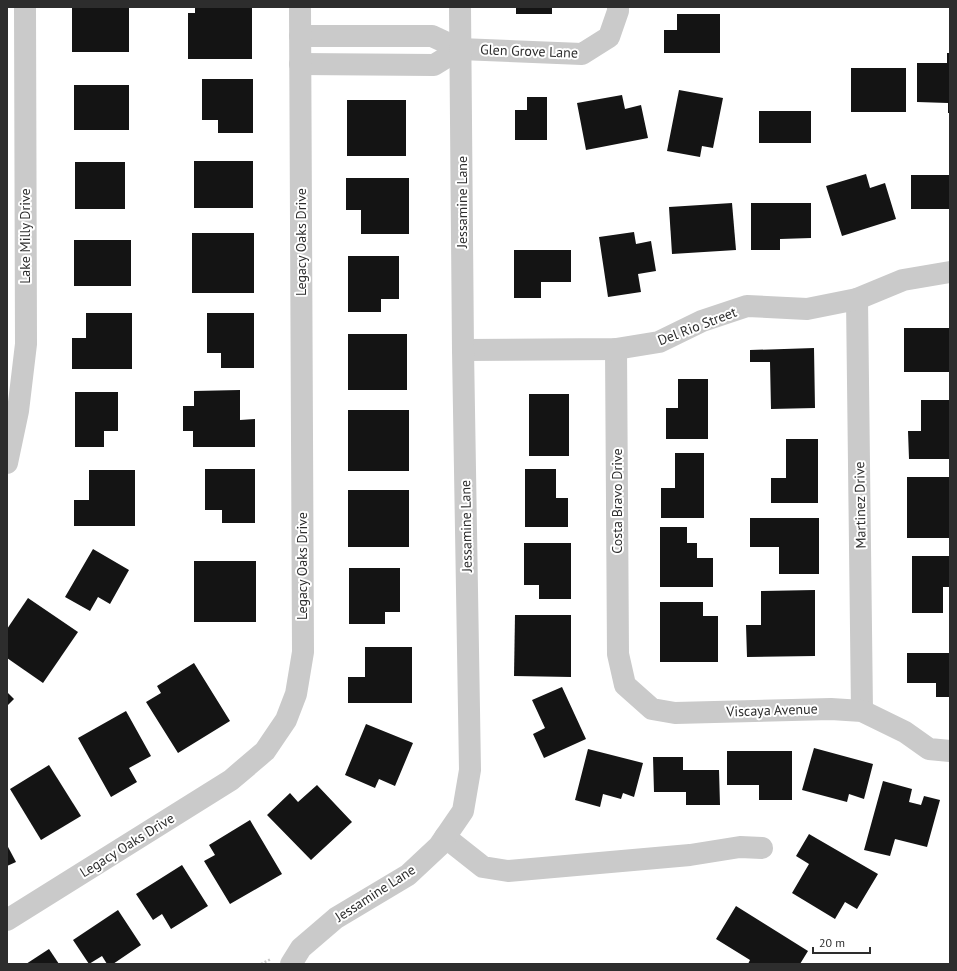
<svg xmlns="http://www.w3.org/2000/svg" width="957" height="971" viewBox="0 0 957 971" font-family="'PT Sans',sans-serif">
  <rect width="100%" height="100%" fill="#fff"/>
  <g fill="#141414">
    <rect x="72" y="7" width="57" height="45"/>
    <polygon points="195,7 252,7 252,59 188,59 188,13 195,13"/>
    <rect x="516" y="7" width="36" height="7"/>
    <polygon points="677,14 720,14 720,53 664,53 664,30 677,30"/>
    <polygon points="947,53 950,53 950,113 948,113 948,103 917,102 917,63 947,63"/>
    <rect x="851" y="68" width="55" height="44"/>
    <polygon points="202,79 253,79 253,133 218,133 218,120 202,120"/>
    <rect x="74" y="85" width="55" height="45"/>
    <polygon points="679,90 723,98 713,148 702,146 700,157 667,151"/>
    <polygon points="622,95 625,109 641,105 648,138 586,150 577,103"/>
    <polygon points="527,97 547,97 547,140 515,140 515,110 527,110"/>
    <rect x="347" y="100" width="59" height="56"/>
    <rect x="759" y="111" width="52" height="32"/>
    <rect x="194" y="161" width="59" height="47"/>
    <rect x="75" y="162" width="50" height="47"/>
    <polygon points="866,174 870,188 885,183 896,219 842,236 826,186"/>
    <rect x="911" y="175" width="39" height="34"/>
    <polygon points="346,178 409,178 409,234 361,234 361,210 346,210"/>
    <polygon points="732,203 736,250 672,254 669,207"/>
    <polygon points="751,203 811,203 811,238 780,239 780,250 751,250"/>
    <polygon points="634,232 636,244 651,241 656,271 638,274 641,292 608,297 599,237"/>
    <rect x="192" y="233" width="62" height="60"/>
    <rect x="74" y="240" width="57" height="46"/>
    <polygon points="514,250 571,250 571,282 541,282 541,298 514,298"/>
    <polygon points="348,256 399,256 399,299 381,299 381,312 348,312"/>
    <polygon points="86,313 132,313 132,369 72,369 72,338 86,338"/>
    <polygon points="207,313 254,313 254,368 221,368 221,353 207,353"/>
    <rect x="904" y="328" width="46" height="44"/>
    <rect x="348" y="334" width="59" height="56"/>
    <polygon points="814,348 815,408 771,409 770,362 750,362 750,350"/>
    <polygon points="678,379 708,379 708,439 666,439 666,408 678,408"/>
    <polygon points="240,390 240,420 255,419 255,447 193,447 193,431 183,431 183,406 194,406 194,391"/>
    <polygon points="75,392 118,392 118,431 104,431 104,447 75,447"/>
    <rect x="529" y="394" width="40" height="62"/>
    <polygon points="921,400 950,400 950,459 909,459 908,431 921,431"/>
    <rect x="348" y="410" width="61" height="61"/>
    <polygon points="786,439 818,439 818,503 771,503 771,478 786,478"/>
    <polygon points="675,453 704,453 704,518 661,518 661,488 675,488"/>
    <polygon points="205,469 255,469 255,523 222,523 222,510 205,510"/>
    <polygon points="525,469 556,469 556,498 568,498 568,527 525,527"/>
    <polygon points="89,470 135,470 135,526 74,526 74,500 89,500"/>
    <rect x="907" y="477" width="43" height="61"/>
    <rect x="348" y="490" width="61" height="57"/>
    <polygon points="750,518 819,518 819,574 779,574 779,547 750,547"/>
    <polygon points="660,527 687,527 687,543 697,543 697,558 713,558 713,587 660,587"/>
    <polygon points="524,543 571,543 571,599 539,599 539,585 524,585"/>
    <polygon points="93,549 129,570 110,604 98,597 90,611 65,597"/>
    <polygon points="912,556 950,556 950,587 943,587 943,613 912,613"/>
    <rect x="194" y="561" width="62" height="61"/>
    <polygon points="349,568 400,568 400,612 385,612 385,624 349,624"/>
    <polygon points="815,590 815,656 747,657 746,625 761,625 761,591"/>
    <polygon points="28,598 78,632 43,683 7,658 7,629"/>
    <polygon points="660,602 703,602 703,616 718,616 718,662 660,662"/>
    <polygon points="515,615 571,615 571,677 514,676"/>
    <polygon points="365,647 412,647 412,703 348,703 348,677 365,677"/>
    <polygon points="907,653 950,653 950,697 936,697 936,683 907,683"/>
    <polygon points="194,663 230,721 178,753 146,702 161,693 157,686"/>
    <polygon points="562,687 586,739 544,758 533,734 545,728 532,700"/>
    <polygon points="7,692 14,699 7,706"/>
    <polygon points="126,711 151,756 129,768 137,782 111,797 78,738"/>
    <polygon points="366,724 413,743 395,786 379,779 375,788 345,775"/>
    <polygon points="814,748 873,764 864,799 849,794 847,802 802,790"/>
    <polygon points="588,749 643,763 634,797 623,793 621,799 603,794 600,807 575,800"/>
    <polygon points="727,751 792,751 792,800 759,800 759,785 727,785"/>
    <polygon points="653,757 683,757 683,770 719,770 720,805 686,805 686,792 654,792"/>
    <polygon points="49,765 81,816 41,840 10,789"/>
    <polygon points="883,781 912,789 909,802 921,805 924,796 940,800 927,847 895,839 890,856 864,850"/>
    <polygon points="317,785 352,822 311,860 267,815 290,793 298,802"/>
    <polygon points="250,820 282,874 230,904 204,861 215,855 209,845"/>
    <polygon points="809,834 878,874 857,909 845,902 835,919 792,893 809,864 796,856"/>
    <polygon points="7,845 16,862 7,866"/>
    <polygon points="182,865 208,906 171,929 162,914 153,920 136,894"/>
    <polygon points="736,906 808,951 800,964 748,964 750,960 716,939"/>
    <polygon points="118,910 141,945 113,964 107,964 102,956 89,964 73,940"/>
    <polygon points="49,949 59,964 26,964"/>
  </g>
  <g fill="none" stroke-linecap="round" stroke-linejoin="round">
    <polyline stroke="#cacaca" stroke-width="2.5" stroke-dasharray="2 2" stroke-linecap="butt" points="261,964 271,959"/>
    <g stroke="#cacaca" stroke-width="22">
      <polyline points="300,36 432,36 460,49 582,54 609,37 618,11 618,7"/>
      <polyline points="300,64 434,65 460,49"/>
      <polyline points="857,299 862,711"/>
      <polyline points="616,349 618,654 625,685 652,709 675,713 831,709 862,711 905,732 929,749 950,751"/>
      <polyline points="463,350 616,349 659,342 702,321 747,306 807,309 857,299 903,280 950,272"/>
      <polyline points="7,463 18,411 26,344 25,7"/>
      <polyline points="445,837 483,867 508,871 690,855 740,847 762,848"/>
      <polyline points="7,920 231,780 265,751 286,720 296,694 303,652 300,7"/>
      <polyline points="291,964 301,948 336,918 408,875 439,846 463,811 470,770 463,350 460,7"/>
    </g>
  </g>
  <g text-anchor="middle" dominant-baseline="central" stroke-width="4" stroke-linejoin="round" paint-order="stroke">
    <g font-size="14" fill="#2d2d2d" stroke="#fff">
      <text transform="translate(529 51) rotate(2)">Glen Grove Lane</text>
      <text transform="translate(462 202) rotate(-90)">Jessamine Lane</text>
      <text transform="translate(25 236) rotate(-90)">Lake Milly Drive</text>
      <text transform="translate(301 242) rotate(-90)">Legacy Oaks Drive</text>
      <text transform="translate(697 326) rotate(-21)">Del Rio Street</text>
      <text transform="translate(617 501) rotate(-90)">Costa Bravo Drive</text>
      <text transform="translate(860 505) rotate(-91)">Martinez Drive</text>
      <text transform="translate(466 526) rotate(-91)">Jessamine Lane</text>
      <text transform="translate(302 566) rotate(-90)">Legacy Oaks Drive</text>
      <text transform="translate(772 710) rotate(-2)">Viscaya Avenue</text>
      <text transform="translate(127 845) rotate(-32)">Legacy Oaks Drive</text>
      <text transform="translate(375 893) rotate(-33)">Jessamine Lane</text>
    </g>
  </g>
  <rect width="957" height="971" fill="none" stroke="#2d2d2d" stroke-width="16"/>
  <path d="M813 947v6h57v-6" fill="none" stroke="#2d2d2d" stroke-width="2"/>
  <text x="819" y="947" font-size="12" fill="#2d2d2d" stroke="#ffffff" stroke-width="3" paint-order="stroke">20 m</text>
</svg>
